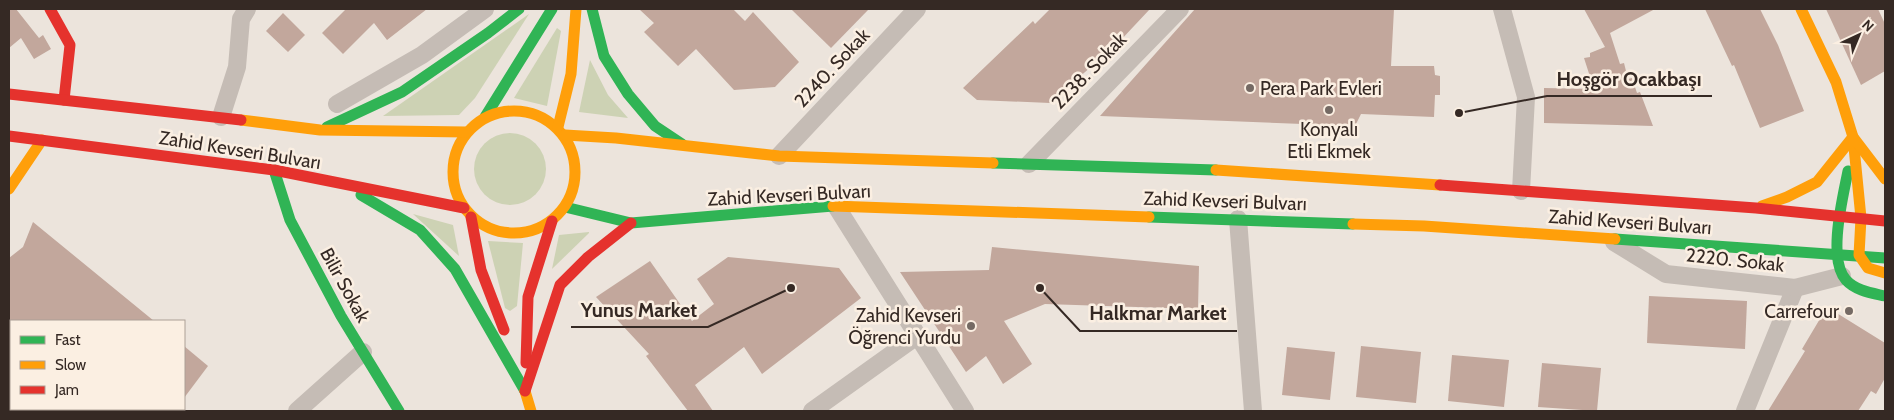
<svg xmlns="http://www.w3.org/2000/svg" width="1894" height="420" viewBox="0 0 1894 420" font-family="Cabin,sans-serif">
  <rect width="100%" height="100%" fill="#ece4dc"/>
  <g fill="#cdd2b4">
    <polygon points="529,14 475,98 459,115 383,116"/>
    <polygon points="557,28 561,31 547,106 514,98"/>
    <polygon points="590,60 608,95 628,118 579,112"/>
    <circle cx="510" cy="169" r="36"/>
    <polygon points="413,214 453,225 459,256"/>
    <polygon points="589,232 589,233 552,269 559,235"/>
    <polygon points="488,241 523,243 517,306 510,311 505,308"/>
  </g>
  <g fill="#c2a79c">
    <polygon points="9,9 16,9 39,38 43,35 51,49 34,59 21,38 9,48"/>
    <polygon points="346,9 427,9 387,40 374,23 343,54 322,33"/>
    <polygon points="639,9 733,9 745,21 753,12 799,62 775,87 734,90 696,49 678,66 644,32 654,23"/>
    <polygon points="791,9 869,9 831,48"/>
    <polygon points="1050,9 1150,9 1119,42 1050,103 977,100 963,88 1033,21 1035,24"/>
    <polygon points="1195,9 1394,9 1391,66 1434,66 1435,75 1440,76 1440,95 1435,95 1434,117 1361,114 1355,126 1100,116"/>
    <polygon points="1584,9 1655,9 1610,33 1620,64 1624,63 1628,79 1632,78 1637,93 1640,92 1653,126 1544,123 1544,88 1594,89 1584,58 1590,57 1590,53 1605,47"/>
    <polygon points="1705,9 1760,9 1778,45 1804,111 1760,128 1734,65 1732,66"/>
    <polygon points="1826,9 1878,9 1885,24 1885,71 1861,85"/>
    <polygon points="283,13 305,35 288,52 266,31"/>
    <polygon points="33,222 154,321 9,321 9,258 23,247"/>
    <polygon points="992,247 1199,266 1198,309 1045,304 1004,321 1032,364 1003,384 986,356 966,372 900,272 989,270"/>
    <polygon points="728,257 839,268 861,298 762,374 744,347 695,385 713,411 688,411 646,356 649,354 596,297 650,261 692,321 714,304 697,279"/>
    <polygon points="1649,296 1747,301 1745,349 1647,343"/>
    <polygon points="1827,307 1885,343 1885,378 1876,394 1871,391 1858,411 1768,411 1805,351 1802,349"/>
    <polygon points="184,346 208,366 184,398"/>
    <polygon points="1361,346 1421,352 1416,403 1356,397"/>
    <polygon points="1287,347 1335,352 1330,400 1282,395"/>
    <polygon points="1452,355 1509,360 1504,407 1448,401"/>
    <polygon points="1542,363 1601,368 1597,411 1538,407"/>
  </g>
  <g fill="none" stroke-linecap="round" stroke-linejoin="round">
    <g stroke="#c5bcb5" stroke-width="18">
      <polyline points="1502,9 1526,97 1521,191"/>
      <polyline points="337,104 422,55 485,9"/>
      <polyline points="221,117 237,67 241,19 247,9"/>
      <polyline points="779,156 917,9"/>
      <polyline points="1029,164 1180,9"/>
      <polyline points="836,206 965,411"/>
      <polyline points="1238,219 1253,411"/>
      <polyline points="1614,242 1666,274 1795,288 1745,411"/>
      <polyline points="1795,288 1842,276"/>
      <polyline points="297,411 363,352"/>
      <polyline points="812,411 917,336"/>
    </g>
    <g stroke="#30b455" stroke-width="11">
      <polyline points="592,9 604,56 628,94 655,126 682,144"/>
      <polyline points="485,117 552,9"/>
      <polyline points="327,127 402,92 488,33 519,9"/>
      <polyline points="993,163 1216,170"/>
      <polyline points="274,170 290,220 341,316 399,411"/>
      <path d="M1848 171C1843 197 1827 259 1846 280 1856 291 1872 293 1885 296"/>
      <polyline points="361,195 420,230 455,269 525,391"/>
      <polyline points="565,207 631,223 833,206"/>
      <polyline points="1149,217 1353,224"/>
      <polyline points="1615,239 1885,258"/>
    </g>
    <g stroke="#ff9f0a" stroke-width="11">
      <polyline points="1801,9 1836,82 1853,137 1861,218 1859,255 1868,268 1885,273"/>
      <circle cx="514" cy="172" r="61"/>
      <polyline points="241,120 320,130 466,132"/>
      <polyline points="558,127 571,74 576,9"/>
      <polyline points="565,135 616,138 779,156 993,163"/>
      <polyline points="1216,170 1440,185"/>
      <polyline points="9,189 42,140"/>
      <polyline points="833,206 1149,217"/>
      <polyline points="1762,206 1787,197 1817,182 1853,137 1885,179"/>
      <polyline points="1353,224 1424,226 1615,239"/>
      <polyline points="525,391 531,411"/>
    </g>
    <g stroke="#e5322d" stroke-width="11">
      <polyline points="50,9 70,45 64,100"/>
      <polyline points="9,94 241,120"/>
      <polyline points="9,136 274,170 464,208"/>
      <polyline points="1440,185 1756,208 1885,221"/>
      <polyline points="471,217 481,270 504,330"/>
      <polyline points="526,363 528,297 552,221"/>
      <polyline points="525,391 560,285 588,257 631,223"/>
    </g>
  </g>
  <g fill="#756a64" stroke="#fbefe2" stroke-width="2">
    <circle cx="1250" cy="88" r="5"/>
    <circle cx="1329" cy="110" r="5"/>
    <circle cx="1849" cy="311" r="5"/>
    <circle cx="971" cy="326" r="5"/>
  </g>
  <g text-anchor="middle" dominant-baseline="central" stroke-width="5" stroke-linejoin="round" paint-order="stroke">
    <g font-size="19" fill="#352924" stroke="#fbefe2">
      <text transform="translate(832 68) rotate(-47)">2240. Sokak</text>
      <text transform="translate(1089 71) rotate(-46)">2238. Sokak</text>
      <text transform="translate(240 150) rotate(9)">Zahid Kevseri Bulvarı</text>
      <text transform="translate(789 195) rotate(-3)">Zahid Kevseri Bulvarı</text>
      <text transform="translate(1225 201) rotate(2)">Zahid Kevseri Bulvarı</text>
      <text transform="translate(1630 222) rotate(4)">Zahid Kevseri Bulvarı</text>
      <text transform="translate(1735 260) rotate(6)">2220. Sokak</text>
      <text transform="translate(345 285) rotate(61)">Bilir Sokak</text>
    </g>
    <g font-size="19" fill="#352924" stroke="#fbefe2" text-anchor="end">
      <text x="1260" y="88" text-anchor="start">Pera Park Evleri</text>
      <text x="1329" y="129" text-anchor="middle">Konyalı<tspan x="1329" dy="22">Etli Ekmek</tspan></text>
      <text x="1839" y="311">Carrefour</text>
      <text x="961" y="315">Zahid Kevseri<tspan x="961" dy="22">Öğrenci Yurdu</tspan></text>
    </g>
  </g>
  <path fill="none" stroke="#352924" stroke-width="2" d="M1459 113L1547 96H1712M791 288L708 327H571M1040 288L1080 331H1237"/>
  <g fill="#352924" stroke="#fbefe2" stroke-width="2">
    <circle cx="1459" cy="113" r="5"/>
    <circle cx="791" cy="288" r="5"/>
    <circle cx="1040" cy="288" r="5"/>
  </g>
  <g font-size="20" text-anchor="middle" font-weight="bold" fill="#352924" stroke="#fbefe2" stroke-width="5" stroke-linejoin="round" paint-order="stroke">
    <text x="1629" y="86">Hoşgör Ocakbaşı</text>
    <text x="639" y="317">Yunus Market</text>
    <text x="1158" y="320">Halkmar Market</text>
  </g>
  <rect width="1894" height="420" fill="none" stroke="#352924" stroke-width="20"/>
  <rect x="10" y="320" width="175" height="90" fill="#fbefe2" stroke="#aca096"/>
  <rect x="20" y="336" width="25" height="8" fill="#30b455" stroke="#aca096"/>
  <text x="55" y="345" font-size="15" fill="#352924">Fast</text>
  <rect x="20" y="361" width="25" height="8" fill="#ff9f0a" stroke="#aca096"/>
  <text x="55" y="370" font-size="15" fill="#352924">Slow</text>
  <rect x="20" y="386" width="25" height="8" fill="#e5322d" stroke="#aca096"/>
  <text x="55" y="395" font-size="15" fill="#352924">Jam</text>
  <g transform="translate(1859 35) rotate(44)" stroke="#fbefe2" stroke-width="4" paint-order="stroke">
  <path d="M0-4L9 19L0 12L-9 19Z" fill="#352924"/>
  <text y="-8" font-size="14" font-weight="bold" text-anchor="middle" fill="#352924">N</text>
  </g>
</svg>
